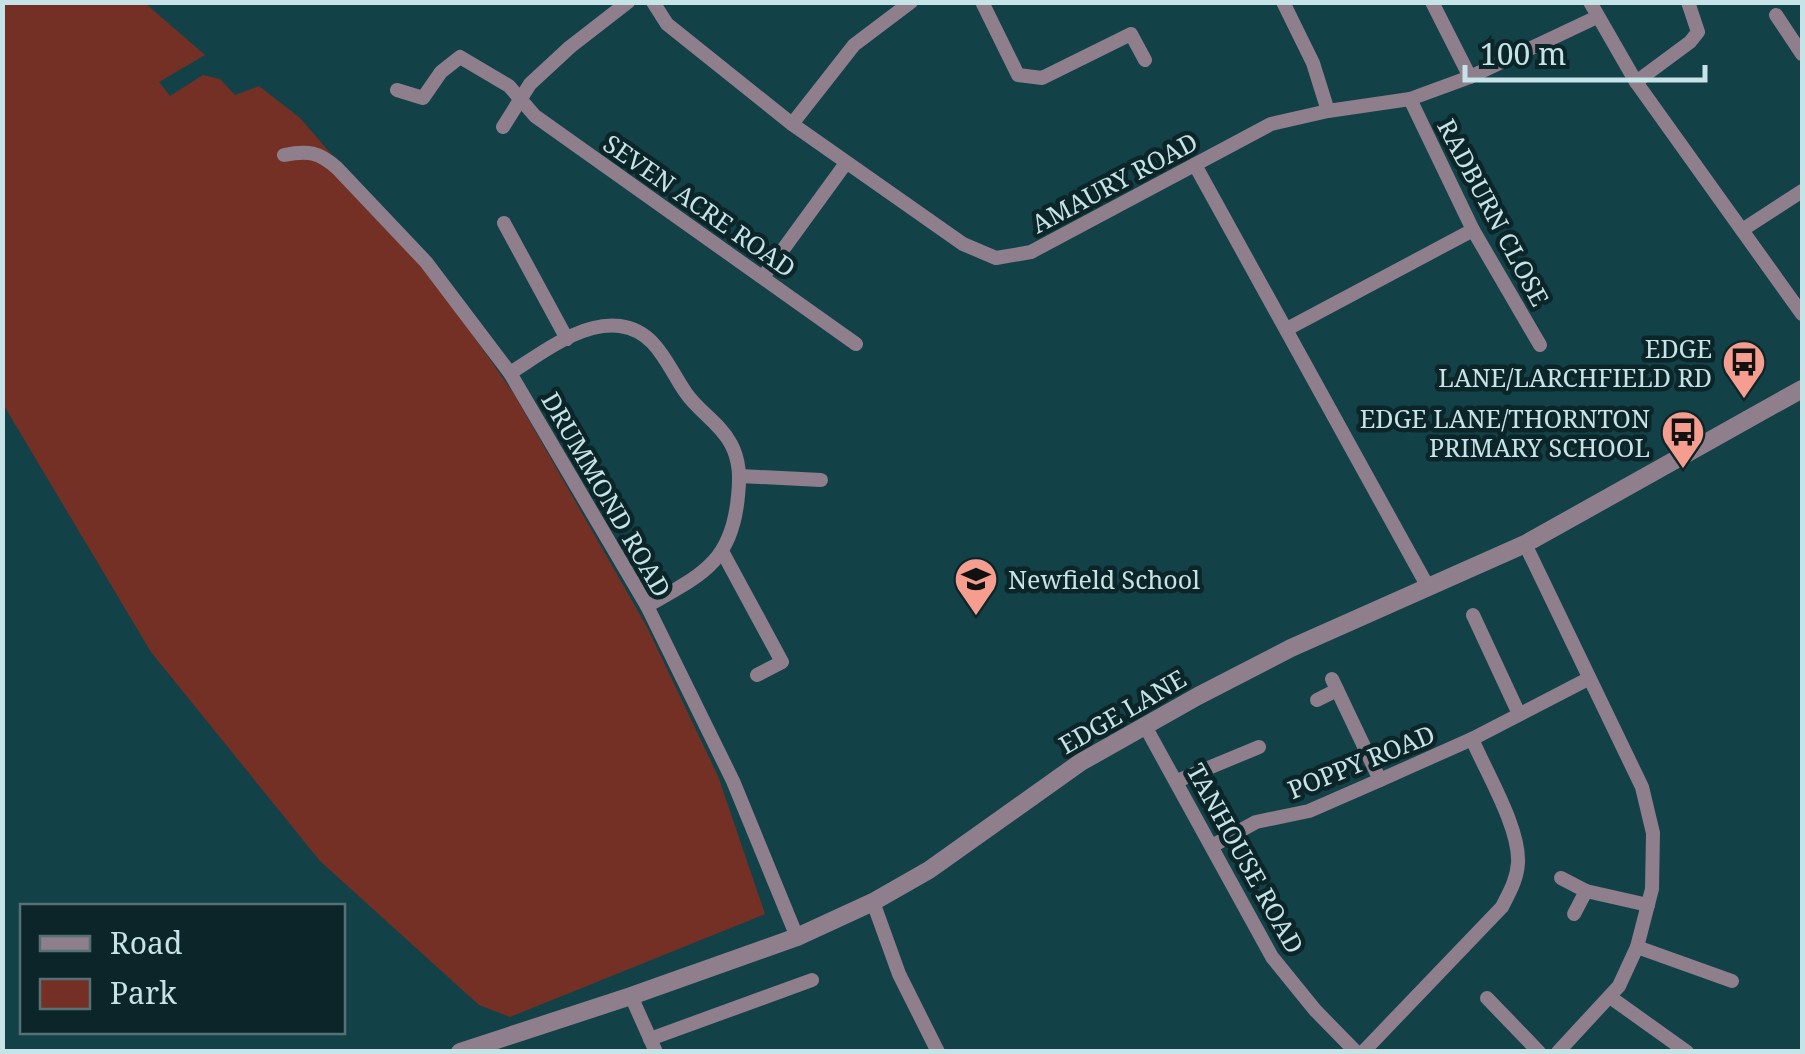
<svg xmlns="http://www.w3.org/2000/svg" width="1805" height="1054" viewBox="0 0 1805 1054" font-family="'Noto Serif',serif">
  <rect width="100%" height="100%" fill="#134148"/>
  <polygon fill="#753026" points="2,3 145,3 205,55 159,82 170,96 203,75 220,79 235,95 259,86 300,118 410,245 514,394 647,627 718,776 765,914 510,1017 479,1005 320,861 151,652 3,404"/>
  <g fill="none" stroke-linecap="round" stroke-linejoin="round">
    <g stroke="#8f7e8c" stroke-width="14">
      <polyline points="653,2 667,24 792,124 963,244 996,258 1031,252 1271,124 1328,111 1410,99 1470,77 1597,17"/>
      <polyline points="982,2 1018,75 1042,78 1131,34 1145,60"/>
      <polyline points="1283,2 1313,63 1328,111"/>
      <polyline points="1432,2 1470,77"/>
      <polyline points="1590,2 1636,82 1802,314"/>
      <polyline points="1776,15 1802,54"/>
      <polyline points="1636,82 1690,42 1698,32 1688,2"/>
      <polyline points="397,90 423,98 441,72 460,57 509,86 535,116 856,344"/>
      <polyline points="1410,99 1473,230 1540,345"/>
      <polyline points="792,124 854,45 911,2"/>
      <polyline points="503,127 530,84 570,47 628,2"/>
      <path d="M284 155C308 150 319 152 337 168L426 262 510 373 647 606 733 781 797 937"/>
      <polyline points="1195,165 1428,587"/>
      <polyline points="504,223 567,339"/>
      <polyline points="1742,230 1802,191"/>
      <polyline points="763,277 846,163"/>
      <polyline points="1287,329 1473,230"/>
      <path d="M510 373C541 354 581 321 620 326 657 331 667 366 686 393 699 412 720 423 731 444 740 461 740 478 738 496 732 563 701 575 647 606"/>
      <polyline points="740,476 821,480"/>
      <polyline points="1525,544 1642,787 1653,833 1652,889 1637,947 1619,986 1558,1052"/>
      <polyline points="723,553 782,662 757,675"/>
      <polyline points="1473,615 1519,714"/>
      <polyline points="1332,679 1380,780"/>
      <polyline points="1317,700 1337,690"/>
      <polyline points="1145,726 1272,957 1315,1010 1356,1052"/>
      <polyline points="1177,781 1259,747"/>
      <polyline points="1212,846 1256,822 1309,811 1380,780 1472,739 1588,679"/>
      <polyline points="1561,878 1586,891 1648,905"/>
      <polyline points="873,902 899,974 938,1052"/>
      <polyline points="1574,914 1586,891"/>
      <polyline points="1637,947 1732,981"/>
      <polyline points="631,996 656,1052"/>
      <polyline points="1610,997 1687,1052"/>
      <polyline points="1487,998 1539,1052"/>
      <polyline points="650,1039 812,980"/>
      <path d="M1363 1052 1502 907C1509 893 1517 880 1518 863 1520 828 1486 772 1472 739"/>
    </g>
    <polyline stroke="#8f7e8c" stroke-width="18" points="460,1052 631,996 797,937 873,902 929,870 1081,762 1198,696 1291,648 1525,544 1802,389"/>
  </g>
  <defs>
    <g id="bus-pin" transform="scale(2.25)"><path d="M0 17L-7.5 6A9.5 9.5 0 1 1 7.5 6Z" fill="#f59d8e" stroke="#0c2529"/><path d="M-5-6H5V4H4V6H2V4H-2V6H-4V4H-5ZM-3.5-4V0h7V-4ZM-3.5 1.2v1.5H-2V1.2ZM2 1.2v1.5H3.5V1.2Z" fill="#111"/></g>
    <g id="school-pin" transform="scale(2.25)"><path d="M0 17L-7.5 6A9.5 9.5 0 1 1 7.5 6Z" fill="#f59d8e" stroke="#0c2529"/><path d="M0-5L7-2L0 1L-7-2ZM-4 1L0 2.5L4 1V4Q0 6-4 4Z" fill="#111"/></g>
  </defs>
  <g fill-rule="evenodd">
    <use href="#bus-pin" x="1744" y="362"/>
    <use href="#bus-pin" x="1683" y="432"/>
    <use href="#school-pin" x="976" y="579"/>
  </g>
  <g text-anchor="middle" dominant-baseline="central" stroke-width="9" stroke-linejoin="round" paint-order="stroke">
    <g font-size="25" fill="#c6e3e8" stroke="#0c2529">
      <text transform="translate(1114 182) rotate(-28)">AMAURY ROAD</text>
      <text transform="translate(700 205) rotate(35)">SEVEN ACRE ROAD</text>
      <text transform="translate(1494 212) rotate(62)">RADBURN CLOSE</text>
      <text transform="translate(607 494) rotate(60)">DRUMMOND ROAD</text>
      <text transform="translate(1122 711) rotate(-30)">EDGE LANE</text>
      <text transform="translate(1361 761) rotate(-22)">POPPY ROAD</text>
      <text transform="translate(1246 858) rotate(61)">TANHOUSE ROAD</text>
    </g>
    <g font-size="25" fill="#c6e3e8" stroke="#0c2529" text-anchor="end">
      <text x="1712" y="348">EDGE<tspan x="1712" dy="29">LANE/LARCHFIELD RD</tspan></text>
      <text x="1650" y="418">EDGE LANE/THORNTON<tspan x="1650" dy="29">PRIMARY SCHOOL</tspan></text>
      <text x="1008" y="579" text-anchor="start">Newfield School</text>
    </g>
  </g>
  <rect width="1805" height="1054" fill="none" stroke="#c6e3e8" stroke-width="10"/>
  <rect x="20" y="904" width="325" height="130" fill="#0c2529" stroke="#567175" stroke-width="2.5"/>
  <rect x="40" y="936" width="50" height="15" fill="#8f7e8c" stroke="#567175" stroke-width="2.5"/>
  <text x="110" y="954" font-size="30" fill="#c6e3e8">Road</text>
  <rect x="40" y="979" width="50" height="30" fill="#753026" stroke="#567175" stroke-width="2.5"/>
  <text x="110" y="1004" font-size="30" fill="#c6e3e8">Park</text>
  <path d="M1465 65v15h240v-15" fill="none" stroke="#c6e3e8" stroke-width="5"/>
  <text x="1480" y="65" font-size="30" fill="#c6e3e8" stroke="#0c2529" stroke-width="8" paint-order="stroke">100 m</text>
</svg>
